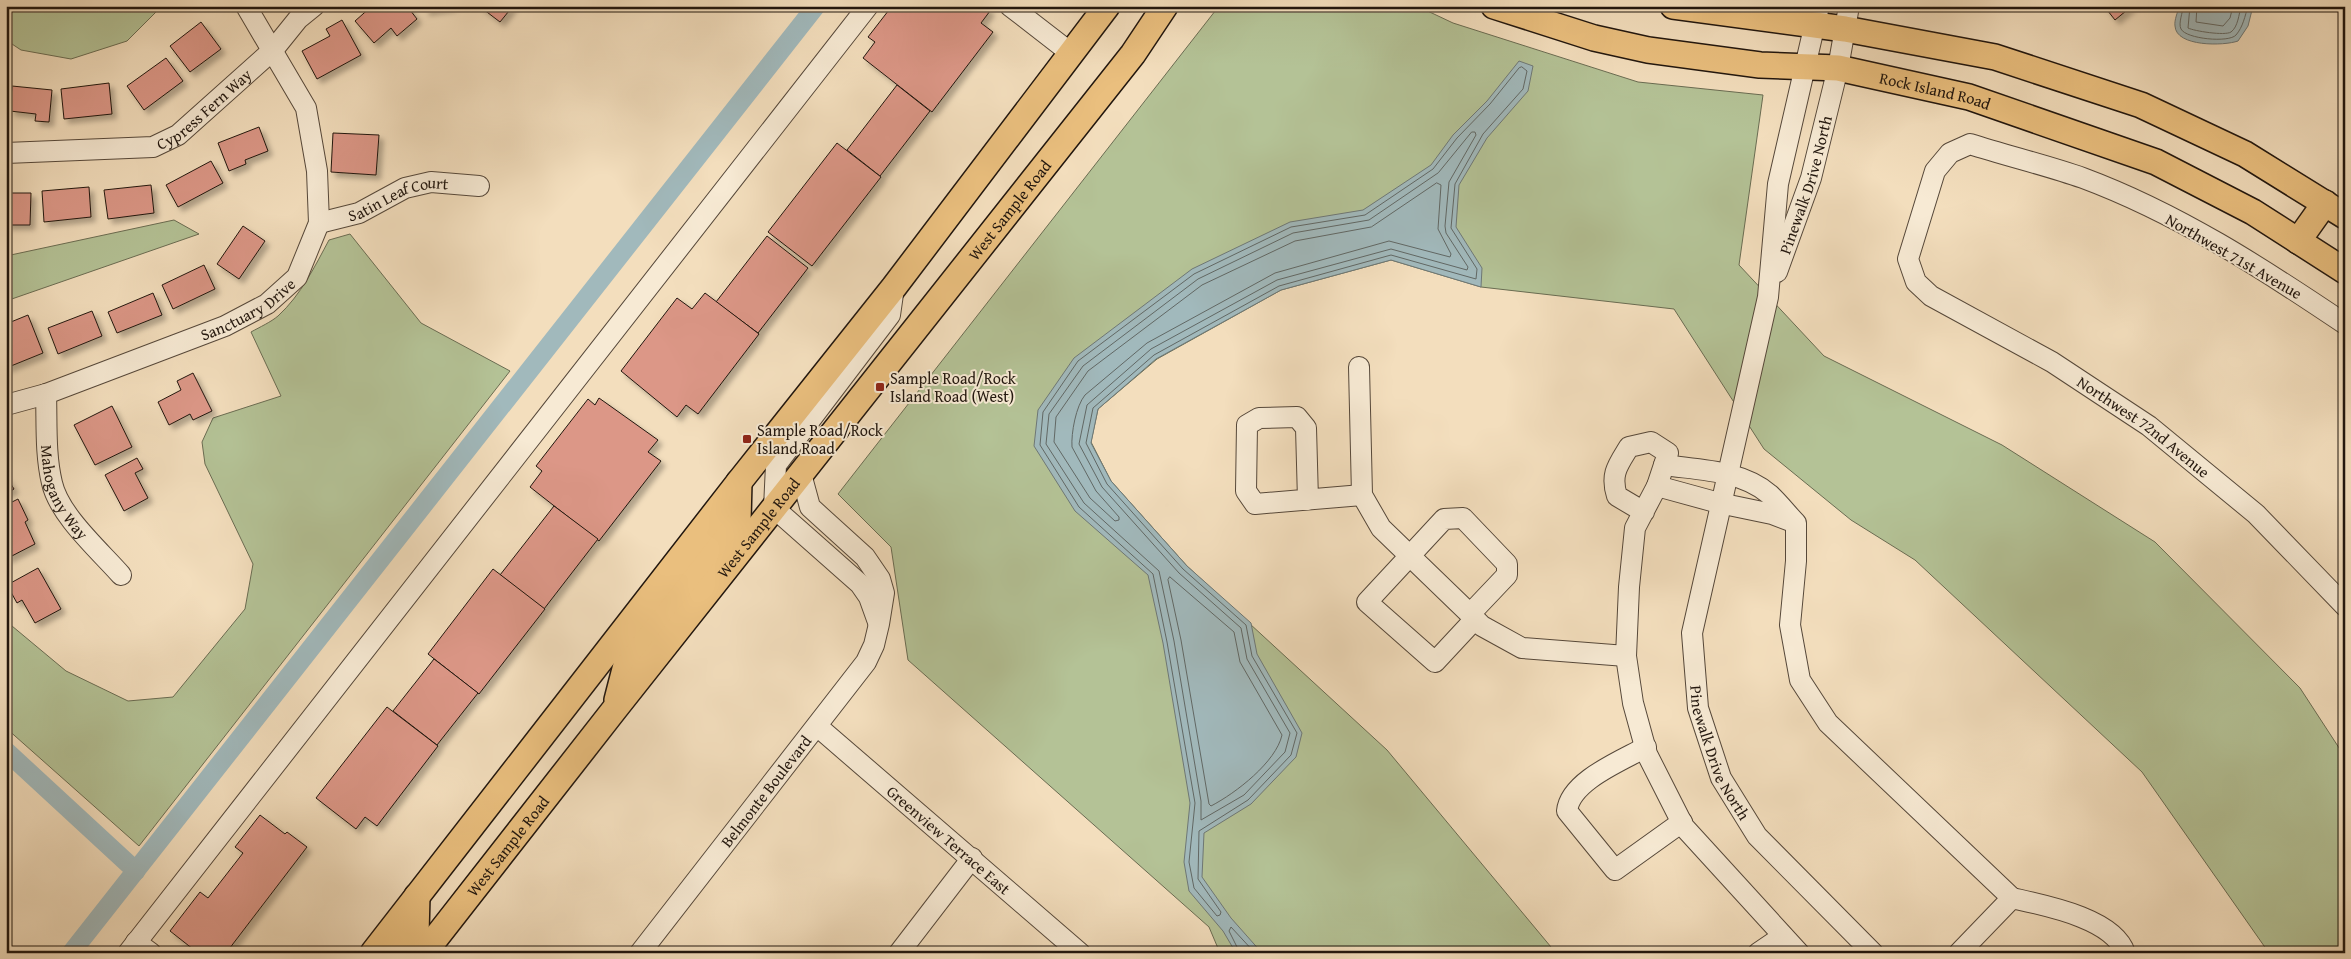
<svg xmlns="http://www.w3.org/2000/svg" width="2351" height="959" viewBox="0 0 2351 959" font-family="'Gentium Book Plus',serif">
  <defs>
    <filter id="shadow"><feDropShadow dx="4.5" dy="4.5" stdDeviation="2.5" flood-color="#0004"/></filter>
  </defs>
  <rect width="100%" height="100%" fill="#f3debd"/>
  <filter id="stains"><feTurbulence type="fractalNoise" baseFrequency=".004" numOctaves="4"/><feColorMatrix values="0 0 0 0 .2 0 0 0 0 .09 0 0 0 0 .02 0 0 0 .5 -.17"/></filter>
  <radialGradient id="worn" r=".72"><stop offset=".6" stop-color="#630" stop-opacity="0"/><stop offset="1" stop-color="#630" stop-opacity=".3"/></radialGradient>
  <g fill="#b4c296" stroke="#6a6c52">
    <polygon points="6,6 162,6 127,41 71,59 21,50 6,40"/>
    <polygon points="1219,6 1417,6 1453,23 1638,82 1763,95 1739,265 1824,356 2002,445 2155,542 2300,688 2345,757 2345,953 2269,953 2142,772 1915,560 1851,520 1764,449 1674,309 1481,287 1391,260 1281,290 1157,359 1098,409 1091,442 1111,481 1187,566 1387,750 1556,953 1220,953 1209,927 908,660 891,547 838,494"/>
    <polygon points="174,220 199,234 6,301 6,256"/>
    <path d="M350 234 421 323 510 371 139 846 6 728V621L66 671 128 701 173 697 245 609 253 564 205 464 202 442 213 418 281 396 251 332C260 327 271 322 278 316 301 295 315 266 329 240Z"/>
  </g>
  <g fill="#a1b9bc" stroke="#6e7876">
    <path d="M2179 6H2253L2248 26 2238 41C2224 46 2176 47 2175 26 2174 20 2178 12 2179 6Z"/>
    <polygon points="1519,61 1533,66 1528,91 1487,138 1459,185 1456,227 1482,268 1481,287 1391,260 1281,290 1156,359 1098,409 1091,443 1111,481 1187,566 1251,623 1257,654 1302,733 1296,757 1251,804 1204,833 1202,877 1231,918 1262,953 1236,953 1223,931 1189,891 1184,862 1190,803 1163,643 1148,575 1075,511 1034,446 1038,410 1074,358 1192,269 1290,222 1363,210 1431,165 1453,135 1487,101"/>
  </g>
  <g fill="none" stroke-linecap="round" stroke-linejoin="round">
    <g stroke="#616865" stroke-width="1">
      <path d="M2183 6C2183 13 2178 23 2181 29 2186 39 2229 43 2236 35 2243 27 2245 16 2248 6"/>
      <path d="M2190 6 2188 28C2194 31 2225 36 2231 32 2238 27 2239 14 2241 6"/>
      <polyline points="2197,6 2196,22 2223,26 2230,18 2233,6"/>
      <polygon points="1522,67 1527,71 1523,89 1483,134 1455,184 1451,228 1477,269 1476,279 1391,255 1279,286 1154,355 1093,408 1086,443 1107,484 1183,569 1246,625 1252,656 1297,733 1291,755 1248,800 1199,831 1198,879 1221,912 1220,915 1217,916 1194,888 1189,862 1195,803 1167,642 1153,574 1079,507 1040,445 1043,412 1078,361 1194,274 1291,227 1365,215 1433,169 1457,138 1490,104 1519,68"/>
      <polygon points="1472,132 1475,132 1476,135 1449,182 1445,226 1446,233 1468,267 1467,270 1391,249 1277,280 1151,349 1087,405 1079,444 1102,487 1179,573 1241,628 1247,659 1290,733 1285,752 1244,795 1201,820 1201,801 1174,641 1159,571 1084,503 1046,444 1049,414 1083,366 1198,279 1293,233 1369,220 1438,173"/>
      <path d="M1437 183 1441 185 1438 229 1451 254 1450 257 1389 241 1275 273 1147 343 1085 395C1076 406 1071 433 1072 447L1096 491 1119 517V520L1115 521 1090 498 1054 442 1056 417 1088 371 1202 285 1295 241 1371 227Z"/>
      <path d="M1170 577 1234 632 1240 662 1282 735C1276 762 1236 793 1211 806L1209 804 1181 640 1168 580Z"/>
      <polyline points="1240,953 1229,931 1231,927 1255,953"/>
    </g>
    <g stroke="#a1b9bc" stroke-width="19">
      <polyline points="6,751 136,871"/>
      <polyline points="71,953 816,6"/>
    </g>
  </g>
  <g fill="#dc9787" stroke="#21160e" filter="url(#shadow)">
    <polygon points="372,6 407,6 417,19 397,36 391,28 374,43 355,21"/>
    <polygon points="425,6 452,6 452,7 425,11"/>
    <polygon points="479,6 513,6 500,22"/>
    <polygon points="892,6 984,6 990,11 981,23 993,32 932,112 863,58 875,42 868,37"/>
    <polygon points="2104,6 2132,6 2115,20"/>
    <polygon points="342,20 361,55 317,79 302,51 330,36 326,29"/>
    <polygon points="201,22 221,49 190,72 170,46"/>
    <polygon points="166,58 183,81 144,110 127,86"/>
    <polygon points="109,83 112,114 64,119 61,89"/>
    <polygon points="897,85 930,111 880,176 847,150"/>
    <polygon points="12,86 52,90 49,122 35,121 36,114 10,111"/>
    <polygon points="259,127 268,151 245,160 246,164 229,171 218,143"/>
    <polygon points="333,133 379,135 376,175 331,172"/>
    <polygon points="837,143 881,177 812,266 768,232"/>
    <polygon points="211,161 223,183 178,207 166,185"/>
    <polygon points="151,185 154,213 108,219 104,190"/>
    <polygon points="89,187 91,217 44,222 42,191"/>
    <polygon points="6,193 31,193 30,225 6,225"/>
    <polygon points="243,226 265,241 239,279 217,264"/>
    <polygon points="767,236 808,268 758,333 716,302"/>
    <polygon points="204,265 215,289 173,309 162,285"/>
    <polygon points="153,293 162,315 117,333 108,312"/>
    <polygon points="705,293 759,334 698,414 686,405 677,417 621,371 677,298 692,309"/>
    <polygon points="92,311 102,336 58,354 48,328"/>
    <polygon points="28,315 43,353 6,368 6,324"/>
    <polygon points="193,373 212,411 193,420 190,414 169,425 158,402 181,390 177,381"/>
    <polygon points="599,398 658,440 648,452 661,461 599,541 530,487 542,471 536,466 588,399 595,405"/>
    <polygon points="112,406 132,447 95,465 74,425"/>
    <polygon points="137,458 143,469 135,473 148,498 124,511 105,475"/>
    <polygon points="6,476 14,489 6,494"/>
    <polygon points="18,499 28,520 25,522 35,544 6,559 6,505"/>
    <polygon points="554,506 598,539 544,609 500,575"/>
    <polygon points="38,568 61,609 35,623 22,600 17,603 7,585"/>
    <polygon points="493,569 545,609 479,694 428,654"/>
    <polygon points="434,659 478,693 437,745 393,711"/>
    <polygon points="387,707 438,746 377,826 365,817 356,829 316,798"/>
    <polygon points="260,815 285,834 287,832 307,847 226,953 198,953 170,931 200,892 208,898 243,853 235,847"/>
  </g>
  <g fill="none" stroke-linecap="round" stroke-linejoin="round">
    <g stroke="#56483a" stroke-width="22">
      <g id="minor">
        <polyline points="1010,6 1072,54"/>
        <path id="s1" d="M1819 6 1778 184 1768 297 1692 633 1698 708 1721 778 1757 836 1873 953"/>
        <path id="s2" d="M6 153 153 147 178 135 273 50 298 19 314 6"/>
        <path id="s3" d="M319 223 359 213 405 188 431 182 479 186"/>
        <path id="s4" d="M1777 272 1811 178 1838 68 1849 6"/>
        <path id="s5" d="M2345 324C2262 268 2177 213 2083 178 2046 165 2007 156 1970 144L1950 153 1935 171 1908 259 1916 282 1931 296 2052 362 2149 426 2256 514 2345 606"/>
        <path d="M1359 367 1362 495 1381 528 1470 614 1482 626 1522 648 1626 656 1629 587 1635 528 1657 486 1668 453 1651 442 1629 447C1618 465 1610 474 1617 496L1644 512"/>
        <path id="s6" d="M46 394C47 423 45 454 52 483 59 515 99 550 121 575"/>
        <path id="s7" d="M6 405 46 394 225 326 267 304 297 277 319 223 317 171 306 108 246 6"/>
        <path d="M1664 465C1699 470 1741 470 1769 494 1779 503 1787 514 1796 523V561L1790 625 1800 680 1828 723 2012 898"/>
        <polyline points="1657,486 1719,503 1772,514 1793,522"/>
        <polyline points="1308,500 1306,428 1297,417 1259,418 1247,425 1246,491 1255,504 1362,495"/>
        <polyline points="1470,614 1507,575 1507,564 1463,518 1444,519 1367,602 1435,662 1475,619"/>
        <polyline points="878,622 869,597 860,584 774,508 776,465 890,315 894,287"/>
        <polyline points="1626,656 1633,703 1647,754 1684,827 1799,953"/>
        <path id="s8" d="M817 726 1080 953"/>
        <path d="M1646 747C1621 761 1570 781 1567 811L1615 870 1682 822"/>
        <polyline points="136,942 151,953"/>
        <polyline points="128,953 868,6"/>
        <path id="s9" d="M640 953 866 662 874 645 879 624 884 593 880 579 865 557 810 507 801 474"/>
        <polyline points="899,953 972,858"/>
        <polyline points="1758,953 1783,936"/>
        <path d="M1959 953 2012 898C2043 905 2114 918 2125 953"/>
      </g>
    </g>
    <g stroke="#21160e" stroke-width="28">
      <g id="major">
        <path id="s10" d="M1494 6 1594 38 1648 50 1760 65 1838 68 1969 97 2156 162 2253 212 2345 271"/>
        <polyline points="1673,6 1845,29 1995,57 2141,105 2245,154 2345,216"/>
        <polyline points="2298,241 2325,203"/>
        <polyline points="617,700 627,661 738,522 739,482"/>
        <polyline points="373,953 739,482 894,287 1107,6"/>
        <polyline points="402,953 416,935 417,896"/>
        <path id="s11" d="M424 953 614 710 1133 54 1165 6"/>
      </g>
    </g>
    <use href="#minor" stroke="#f7ead4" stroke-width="20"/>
    <use href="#major" stroke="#eabf7e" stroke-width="25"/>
  </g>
  <g fill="#8f2418" stroke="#f7ead4" stroke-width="2">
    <rect x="875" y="382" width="10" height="10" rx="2.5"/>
    <rect x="742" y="434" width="10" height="10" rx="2.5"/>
  </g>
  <g text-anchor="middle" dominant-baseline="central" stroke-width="4" stroke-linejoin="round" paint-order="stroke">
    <g font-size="16" fill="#21160e" stroke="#f7ead4">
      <text stroke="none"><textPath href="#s10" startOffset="451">Rock Island Road</textPath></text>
      <text stroke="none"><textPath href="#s2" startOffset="211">Cypress Fern Way</textPath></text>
      <text stroke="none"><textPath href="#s4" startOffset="92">Pinewalk Drive North</textPath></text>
      <text stroke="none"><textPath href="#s3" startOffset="84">Satin Leaf Court</textPath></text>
      <text stroke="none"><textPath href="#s11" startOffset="946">West Sample Road</textPath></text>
      <text transform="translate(2234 256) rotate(30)">Northwest 71st Avenue</text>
      <text stroke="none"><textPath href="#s7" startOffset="261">Sanctuary Drive</textPath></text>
      <text stroke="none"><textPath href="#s5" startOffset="851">Northwest 72nd Avenue</textPath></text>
      <text stroke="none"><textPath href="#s6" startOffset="102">Mahogany Way</textPath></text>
      <text stroke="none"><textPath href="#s11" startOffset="541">West Sample Road</textPath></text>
      <text stroke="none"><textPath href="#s1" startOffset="765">Pinewalk Drive North</textPath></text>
      <text stroke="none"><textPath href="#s9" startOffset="205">Belmonte Boulevard</textPath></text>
      <text stroke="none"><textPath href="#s8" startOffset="174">Greenview Terrace East</textPath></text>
      <text stroke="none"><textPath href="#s11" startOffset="136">West Sample Road</textPath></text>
    </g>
    <g font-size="16" fill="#21160e" stroke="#f7ead4" text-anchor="start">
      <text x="890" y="378">Sample Road/Rock<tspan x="890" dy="18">Island Road (West)</tspan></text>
      <text x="757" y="430">Sample Road/Rock<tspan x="757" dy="18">Island Road</tspan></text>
    </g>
  </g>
  <rect width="2351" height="959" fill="none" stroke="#f3debd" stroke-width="25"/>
  <rect x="8" y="8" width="2336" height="944" fill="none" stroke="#21160e" stroke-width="2.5"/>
  <rect x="12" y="12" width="2326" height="934" fill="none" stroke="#21160e"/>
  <rect width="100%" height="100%" filter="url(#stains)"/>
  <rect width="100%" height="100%" fill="url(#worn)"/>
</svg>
